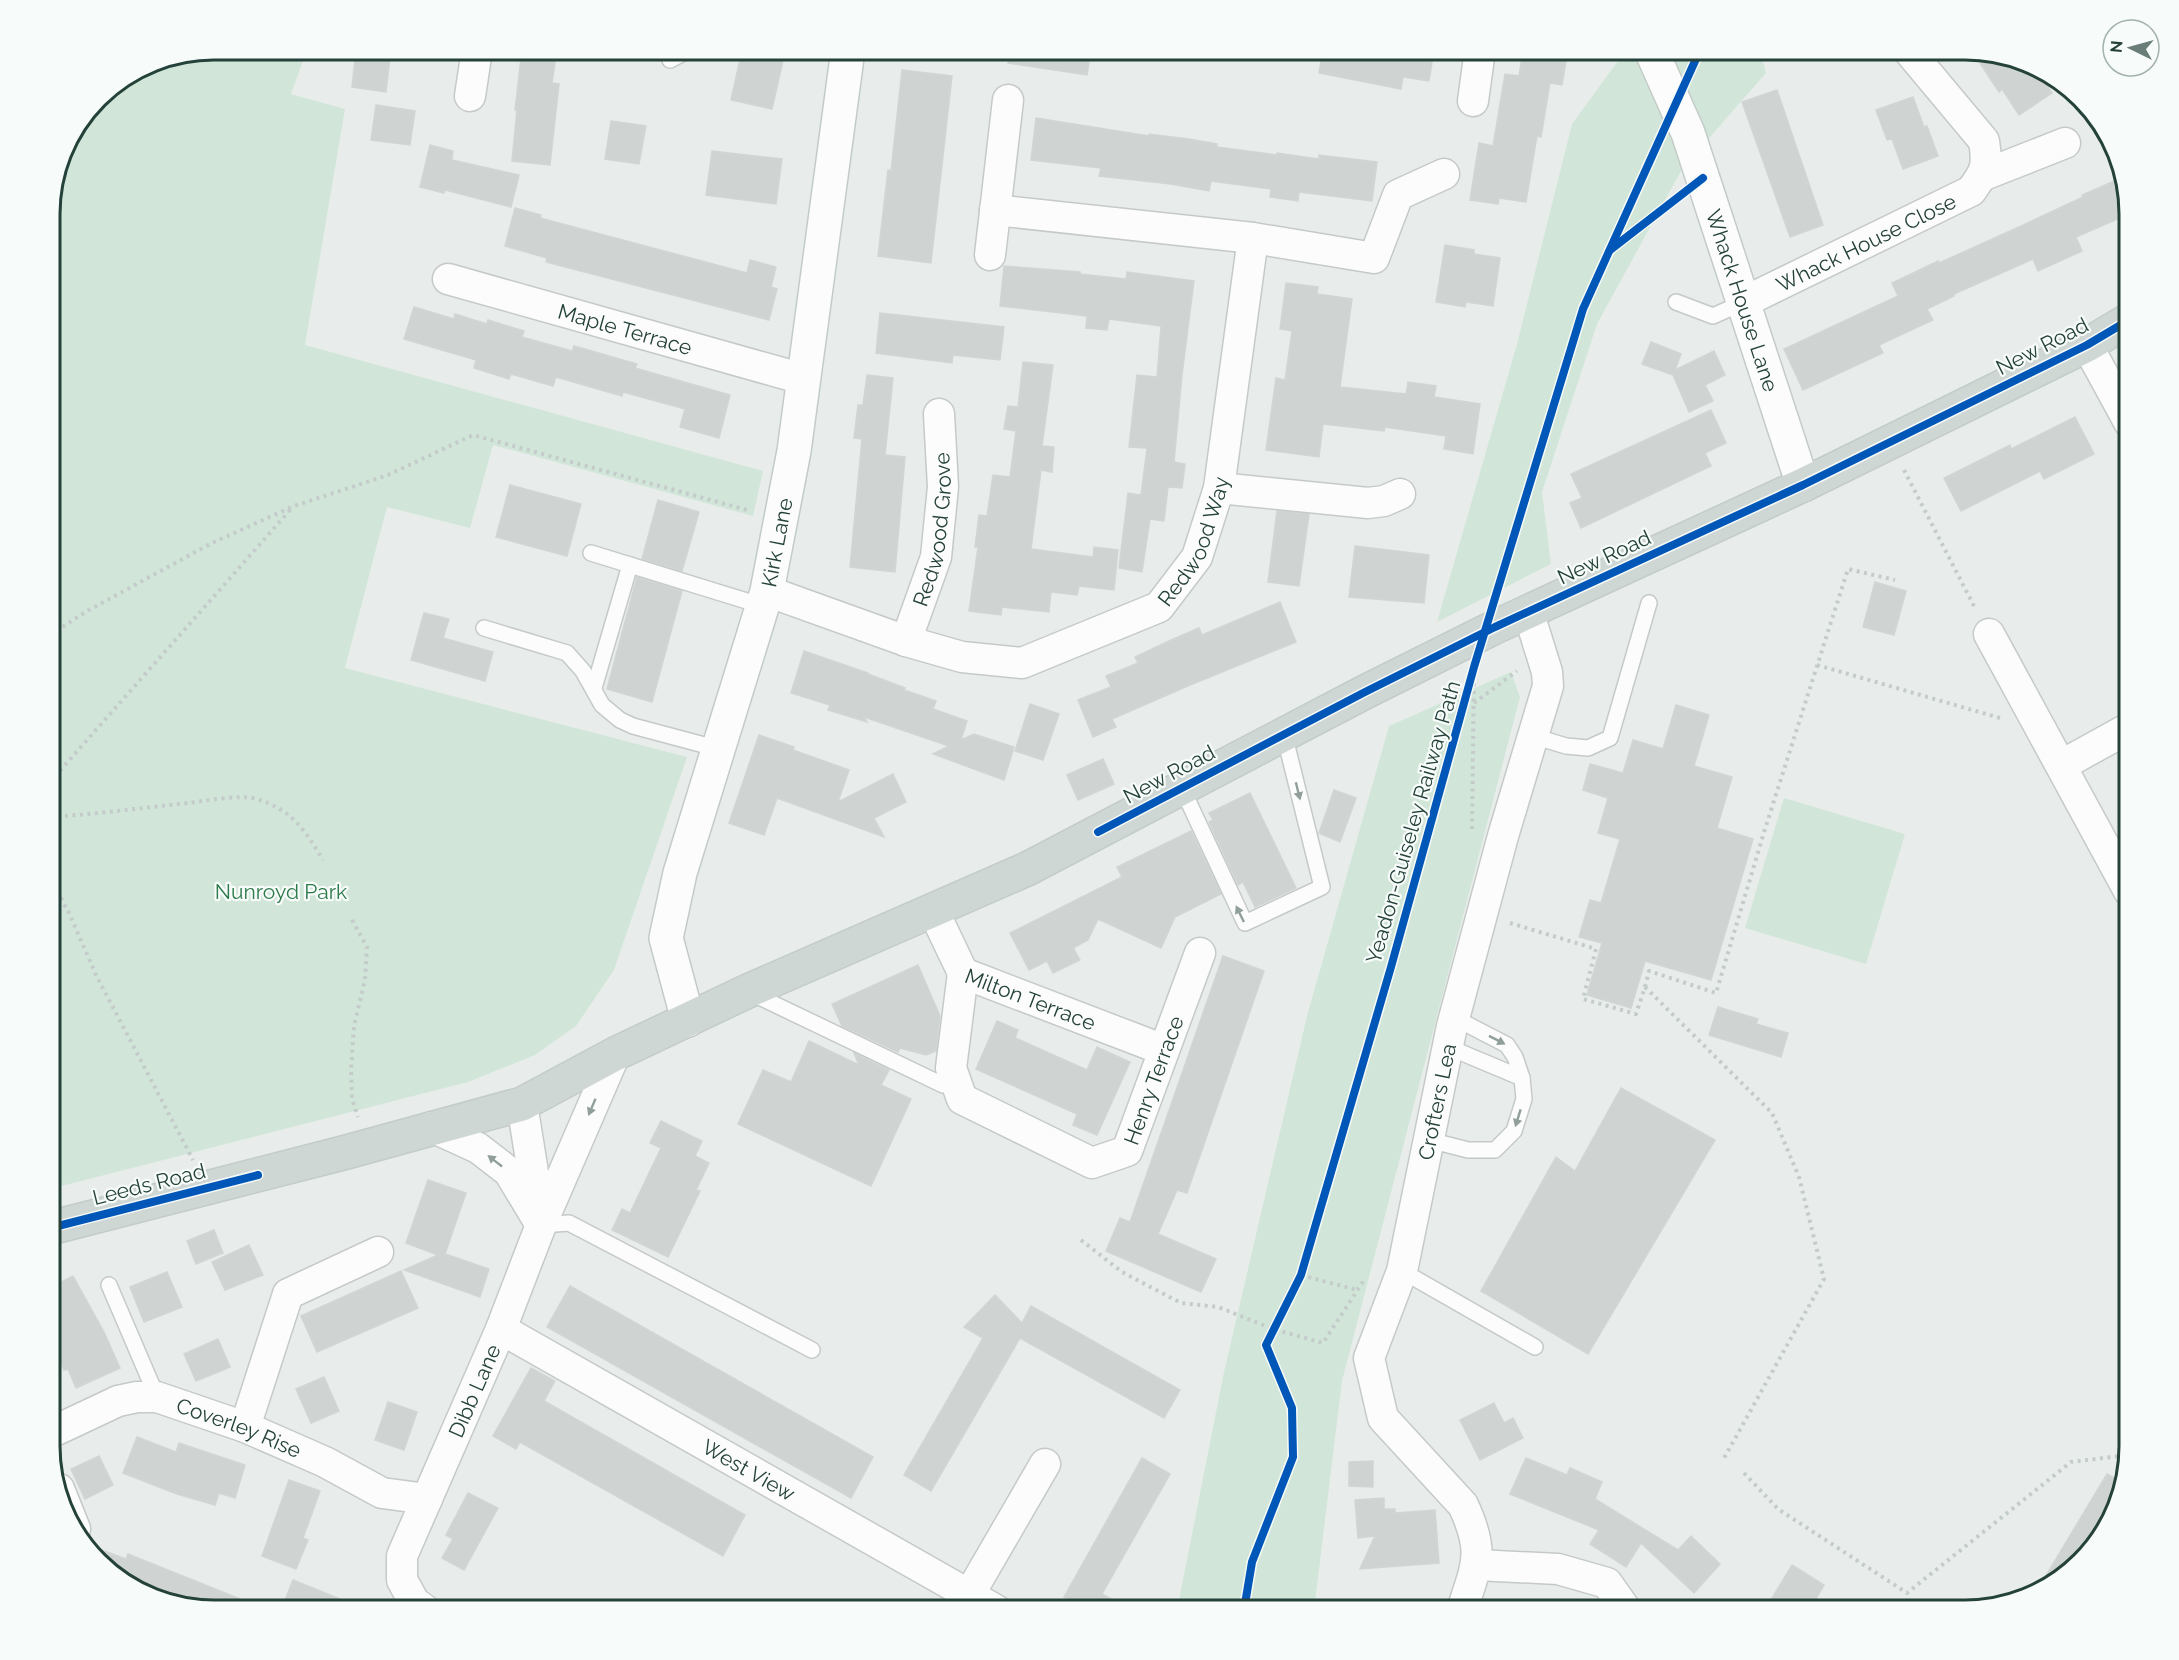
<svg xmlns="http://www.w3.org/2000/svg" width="2179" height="1660" viewBox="0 0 2179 1660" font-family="Raleway,sans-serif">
  <rect width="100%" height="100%" fill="#e8edeb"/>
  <g fill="#d1e6d8">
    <polygon points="214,50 307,50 291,94 345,109 305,345 763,471 753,516 493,445 470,528 387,507 345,668 687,757 614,970 576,1026 535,1055 468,1082 50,1189 50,203 67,141 105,91 151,62"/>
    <polygon points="1626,50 1760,50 1766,73 1682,169 1597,324 1542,492 1551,564 1437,622 1517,344 1572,124"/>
    <polygon points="1511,672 1520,697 1342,1381 1314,1610 1177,1610 1224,1372 1307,1016 1389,726"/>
    <polygon points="1784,798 1905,834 1866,964 1745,928"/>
  </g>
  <g fill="#cfd4d2" stroke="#d1d6d4" stroke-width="1.5">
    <polygon points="356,50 391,50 386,92 352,87"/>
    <polygon points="522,50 557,50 552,83 559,84 550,165 512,161 517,110 515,110"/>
    <polygon points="742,50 754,50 784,56 772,109 731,100"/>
    <polygon points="1009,50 1091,50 1087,75 1008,63"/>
    <polygon points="1323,50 1434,50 1429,81 1403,77 1401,89 1319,73"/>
    <polygon points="1523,50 1568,50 1562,85 1550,83 1541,137 1537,136 1526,202 1499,198 1498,204 1470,200 1479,143 1493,146 1505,74 1519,76"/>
    <polygon points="1972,51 2018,58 2036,68 2052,93 2019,115 2002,89 1999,92"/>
    <polygon points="902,70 952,76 931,263 878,256 888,170 891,171"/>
    <polygon points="1777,90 1823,225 1790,237 1742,102"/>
    <polygon points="1913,97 1924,127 1927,126 1938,156 1903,169 1892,139 1887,140 1876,110"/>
    <polygon points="376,105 415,111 410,145 371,140"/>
    <polygon points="1036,118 1149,136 1149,134 1189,139 1217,144 1217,147 1277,155 1277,153 1319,159 1319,155 1377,162 1372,201 1299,192 1298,201 1270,197 1271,189 1211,181 1209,191 1171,184 1099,176 1101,168 1031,160"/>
    <polygon points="611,121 646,126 639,164 605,159"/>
    <polygon points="430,145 453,151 452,160 519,175 511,207 445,190 444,193 420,187"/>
    <polygon points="712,151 782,159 776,204 706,195"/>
    <polygon points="2121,178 2129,214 2076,237 2082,251 2038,271 2033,259 1954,294 1954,296 1927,309 1933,320 1879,345 1883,353 1803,390 1784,349 1898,296 1892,283 1938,261 1939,263 2019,227 2083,197 2082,195"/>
    <polygon points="515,208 541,215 540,218 747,273 750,260 776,267 771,287 777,289 769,320 546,262 547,258 505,246"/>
    <polygon points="1445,245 1474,250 1474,254 1500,258 1493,306 1466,302 1465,307 1436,302"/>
    <polygon points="1004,266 1080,272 1080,274 1126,279 1127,272 1194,281 1182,375 1174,462 1185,464 1182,488 1168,487 1164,521 1150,519 1142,572 1119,568 1128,493 1141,495 1147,448 1129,447 1137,375 1157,377 1161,326 1109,319 1107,330 1086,328 1087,316 1000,306"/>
    <polygon points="1286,283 1318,287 1317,294 1352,299 1340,387 1406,394 1408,382 1436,386 1434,397 1480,404 1473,454 1444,449 1446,436 1385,427 1384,431 1323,424 1319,457 1266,450 1276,378 1285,380 1292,331 1280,329"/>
    <polygon points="414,307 454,319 455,314 487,324 488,320 524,331 522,337 572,351 574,346 637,364 635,368 730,395 719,438 680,427 685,409 623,392 622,396 556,377 553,386 511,374 509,379 474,368 476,360 404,339"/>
    <polygon points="880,313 1004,327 1000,360 953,355 952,363 876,353"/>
    <polygon points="1651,342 1681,354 1675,370 1714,351 1725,375 1705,385 1713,401 1689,412 1673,375 1642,364"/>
    <polygon points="1023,362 1053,365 1042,446 1054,447 1052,472 1041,470 1031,549 1093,557 1094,547 1118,550 1114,590 1079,586 1077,595 1051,592 1049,612 1002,607 1001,615 969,611 978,547 975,547 979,515 987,516 993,475 1010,477 1016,431 1004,429 1008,406 1018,407"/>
    <polygon points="867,375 893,378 885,455 905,457 895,572 850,567 862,439 854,438 858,405 863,405"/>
    <polygon points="1711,410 1726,443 1705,453 1711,466 1581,528 1570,503 1582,498 1571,474"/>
    <polygon points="2075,417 2094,454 2044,479 2040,471 1961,511 1944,478 2010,445 2011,449"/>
    <polygon points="510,485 581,504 567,556 496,537"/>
    <polygon points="658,500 699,512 682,571 642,559"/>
    <polygon points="1277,511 1309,514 1299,586 1268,582"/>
    <polygon points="1355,546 1429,555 1424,603 1349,597"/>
    <polygon points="637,577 682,591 652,702 607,689"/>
    <polygon points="1875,582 1906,591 1894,635 1863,627"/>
    <polygon points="1280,602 1296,642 1190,685 1112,719 1116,727 1093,737 1078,700 1111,687 1106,676 1138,663 1135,657 1171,640 1199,628 1202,635"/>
    <polygon points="424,613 449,619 443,638 493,652 485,681 411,660"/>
    <polygon points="804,651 868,673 868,674 905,688 904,690 936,701 933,709 967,721 961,740 974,734 1014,747 1004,780 933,754 949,746 864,717 867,722 828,710 830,705 791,693"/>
    <polygon points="1030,704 1059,714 1043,760 1015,751"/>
    <polygon points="1676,705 1709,715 1694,766 1732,777 1717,828 1753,839 1711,980 1645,961 1631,1008 1587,995 1602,943 1579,937 1590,900 1601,903 1620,839 1598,833 1608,798 1583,790 1590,764 1623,773 1633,740 1663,749"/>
    <polygon points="759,735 794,747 793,750 849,770 838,802 893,774 906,802 874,818 884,837 777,798 764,835 729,823"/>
    <polygon points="1103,759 1114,784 1078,800 1067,775"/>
    <polygon points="1334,790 1356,798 1340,842 1319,833"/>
    <polygon points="1250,793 1296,888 1255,907 1243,882 1238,885 1209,822 1213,820 1209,813"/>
    <polygon points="1191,831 1221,894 1175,917 1161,948 1098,919 1088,940 1073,948 1080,960 1053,973 1047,961 1029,970 1010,933 1122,877 1117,867"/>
    <polygon points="1223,956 1264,971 1187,1193 1177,1190 1158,1234 1216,1259 1201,1292 1106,1251 1120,1218 1130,1222"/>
    <polygon points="918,965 940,1016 936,1051 926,1055 900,1048 898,1052 842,1026 832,1004"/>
    <polygon points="1718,1007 1758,1019 1756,1024 1788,1033 1781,1057 1709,1035"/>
    <polygon points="997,1021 1018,1030 1015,1038 1087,1070 1097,1047 1130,1062 1097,1135 1073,1125 1077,1114 976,1069"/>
    <polygon points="809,1041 859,1065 854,1053 889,1070 881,1085 911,1099 871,1186 738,1124 763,1070 791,1082"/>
    <polygon points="1621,1088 1715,1140 1588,1354 1481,1291 1556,1157 1575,1171"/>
    <polygon points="661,1121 702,1141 695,1156 709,1163 696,1190 700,1191 668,1257 612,1230 622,1209 630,1213 661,1148 650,1143"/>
    <polygon points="428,1180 466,1193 445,1254 489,1269 480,1297 404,1270 438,1255 406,1243"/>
    <polygon points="214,1230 223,1253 196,1264 187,1241"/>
    <polygon points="249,1245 263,1275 225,1290 212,1262"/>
    <polygon points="401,1271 418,1308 317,1352 301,1316"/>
    <polygon points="167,1272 182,1307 144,1322 130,1287"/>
    <polygon points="73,1276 104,1332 120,1368 76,1388 68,1369 64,1370 50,1339 50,1288"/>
    <polygon points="570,1286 873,1457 851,1498 547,1327"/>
    <polygon points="995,1295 1022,1323 1031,1306 1180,1390 1164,1418 1020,1338 931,1491 904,1475 983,1338 964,1327"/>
    <polygon points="218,1339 230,1367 196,1381 184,1354"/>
    <polygon points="531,1368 555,1381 544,1401 745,1515 723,1556 520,1442 516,1449 493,1436"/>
    <polygon points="324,1377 339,1411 311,1423 296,1389"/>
    <polygon points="388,1402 417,1412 404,1450 375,1440"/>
    <polygon points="1494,1403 1504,1423 1513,1418 1523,1438 1480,1460 1460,1420"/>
    <polygon points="137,1437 176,1452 179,1443 245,1465 235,1498 219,1493 215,1505 177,1494 123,1473"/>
    <polygon points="99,1456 113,1485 85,1499 71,1469"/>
    <polygon points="1142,1458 1170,1474 1102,1594 1131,1610 1063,1610 1069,1599 1064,1597"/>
    <polygon points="1526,1458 1567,1475 1570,1468 1602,1482 1595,1499 1678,1550 1691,1536 1720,1564 1694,1593 1641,1543 1626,1567 1590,1544 1599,1530 1510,1494"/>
    <polygon points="1373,1461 1373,1487 1349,1486 1349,1462"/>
    <polygon points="2107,1474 2123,1483 2121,1499 2095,1546 2040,1592 2038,1589"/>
    <polygon points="289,1480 320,1491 303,1538 308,1540 296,1569 262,1556"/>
    <polygon points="468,1493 498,1508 464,1570 442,1558 453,1539 446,1535"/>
    <polygon points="1384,1498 1384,1509 1395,1509 1395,1513 1435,1510 1439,1563 1360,1569 1375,1536 1358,1538 1355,1500"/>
    <polygon points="88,1545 126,1559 128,1554 265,1609 265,1610 214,1610 161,1602 114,1576"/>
    <polygon points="1792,1565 1824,1585 1809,1611 1781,1611 1769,1603"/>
    <polygon points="293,1580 367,1610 281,1610"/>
  </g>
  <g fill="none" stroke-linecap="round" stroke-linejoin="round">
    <g stroke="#c5cac8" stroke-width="18">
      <g id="lane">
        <polyline points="670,60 689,50"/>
        <polyline points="1676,302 1713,316 1742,303"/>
        <polyline points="591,553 763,606"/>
        <polyline points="484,628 567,653 583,671 602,705 620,720 633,726 719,749"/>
        <polyline points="594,688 630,565"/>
        <polyline points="1533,736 1566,746 1588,748 1610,738 1649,603"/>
        <polyline points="1182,788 1245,923 1322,887 1284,734"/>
        <polyline points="751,993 943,1085"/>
        <polyline points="1455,1018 1507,1045 1515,1057 1522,1078"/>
        <polyline points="1429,1140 1468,1150 1495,1150 1514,1131 1524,1099 1522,1078 1448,1047"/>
        <polyline points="541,1225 569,1223 812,1350"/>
        <polyline points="1402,1271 1535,1347"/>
        <polyline points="109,1285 157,1397"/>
      </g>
    </g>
    <g stroke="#c5cac8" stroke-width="33">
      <g id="street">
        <polyline points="470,96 477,50"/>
        <polyline points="1473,101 1480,50"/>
        <polyline points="1984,175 2065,143"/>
        <polyline points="995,210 1253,238 1374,258 1398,195 1444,174"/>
        <polyline points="990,255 1008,100"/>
        <path id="s1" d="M448 279 803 379"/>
        <path id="s2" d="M1742 303 1971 191C1986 171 1988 166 1984 141L1908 50"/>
        <polyline points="2087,345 2129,422"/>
        <polyline points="1219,488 1368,503 1384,501 1400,494"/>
        <path id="s3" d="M767 591 906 641 962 657 1022 663 1159 607 1197 557 1219 488 1253 238"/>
        <polyline points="1989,634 2129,891"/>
        <path id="s4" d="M906 641 936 557 943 487 939 414"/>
        <polyline points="2062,765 2129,728"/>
        <path id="s5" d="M933 910 963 973 1164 1050"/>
        <path id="s6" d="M963 973 951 1068 962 1099 1092 1163 1127 1151 1200 953"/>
        <polyline points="522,1104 539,1210"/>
        <polyline points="432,1127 478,1148 509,1172 541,1225"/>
        <path id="s7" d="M501 1329 996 1610"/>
        <polyline points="245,1427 288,1294 378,1252"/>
        <path id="s8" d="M50 1433 118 1401 137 1397H157L245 1427 325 1462 382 1493 427 1499"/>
        <polyline points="59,1489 75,1529"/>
        <polyline points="1477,1565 1558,1569 1607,1583 1626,1610"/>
        <polyline points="969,1595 1045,1464"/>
        <path id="s9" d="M425 1610 414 1602 402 1580V1556L501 1329 541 1225 615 1054"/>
        <path id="s10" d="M1462 1610C1477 1564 1485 1552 1463 1505L1383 1418 1369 1358 1402 1271 1452 1026 1503 836 1548 686 1547 672 1528 611"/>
      </g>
    </g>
    <g stroke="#c3cbc8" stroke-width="36">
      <g id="secondary">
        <path id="s11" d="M1651 50 1688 133 1803 485"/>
        <path id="s12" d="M688 1020 666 938 680 873 767 591 794 451 848 50"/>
      </g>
    </g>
    <g stroke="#c3ccc9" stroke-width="36">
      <polyline id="primary" points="50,1228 343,1153 522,1104 615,1054 748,991 1027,869 1365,692 1495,627 1803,485 2087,345 2129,320"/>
    </g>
    <g stroke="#c3ccca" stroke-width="4" stroke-dasharray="3 4.5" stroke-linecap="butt">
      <polyline points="1904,470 1976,610"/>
      <polyline points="50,635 87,611 212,543 294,506 388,475 473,435 751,511"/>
      <polyline points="1817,665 2000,718"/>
      <polyline points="1474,703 1517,671"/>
      <polyline points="50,782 291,509"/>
      <path d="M50 817C96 814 142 808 188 803 205 801 242 794 257 799 292 810 305 830 323 860"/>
      <polyline points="1472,829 1474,672"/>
      <polyline points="50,878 69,913 96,975 193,1160"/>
      <polyline points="352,920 367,947 365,980 354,1026 351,1069 352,1099 358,1117"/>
      <polyline points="1510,923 1596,949 1583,999 1636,1014 1645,987 1772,1113 1799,1177 1824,1279 1723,1460"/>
      <polyline points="1645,987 1649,971 1716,993 1765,829 1848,569 1895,580"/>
      <polyline points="1081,1240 1122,1272 1181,1303 1218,1307 1273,1329 1323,1343 1362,1283 1365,1284"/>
      <polyline points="1301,1275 1357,1290"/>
      <polyline points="1744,1473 1778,1509 1907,1593 2071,1462 2128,1455"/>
    </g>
    <use href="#lane" stroke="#fcfcfc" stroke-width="15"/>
    <use href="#street" stroke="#fcfcfc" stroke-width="30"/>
    <use href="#secondary" stroke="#fcfcfc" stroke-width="33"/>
    <use href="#primary" stroke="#cfd7d5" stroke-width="33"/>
    <g stroke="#f7fbf9" stroke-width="11">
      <g id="cycleway">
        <polyline points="1610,250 1703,178"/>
        <polyline points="1098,832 1365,692 1495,627 1803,485 2087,345 2129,320"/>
        <polyline points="50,1228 258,1175"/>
        <polyline points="1244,1610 1252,1562 1293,1457 1292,1408 1266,1345 1301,1275 1391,967 1474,667 1583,309 1700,50"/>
      </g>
    </g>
    <use href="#cycleway" stroke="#0057b8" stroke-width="8"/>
  </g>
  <defs><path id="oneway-solid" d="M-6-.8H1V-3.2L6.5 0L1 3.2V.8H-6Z" transform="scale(1.5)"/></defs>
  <g fill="#909f9b">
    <use href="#oneway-solid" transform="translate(1298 791) rotate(76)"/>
    <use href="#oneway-solid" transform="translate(1240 914) rotate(-116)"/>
    <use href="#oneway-solid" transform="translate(1497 1040) rotate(27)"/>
    <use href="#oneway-solid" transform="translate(592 1107) rotate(113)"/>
    <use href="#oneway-solid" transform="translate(1518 1118) rotate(107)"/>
    <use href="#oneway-solid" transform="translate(495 1161) rotate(-142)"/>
  </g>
  <g text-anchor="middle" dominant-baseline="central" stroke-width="4.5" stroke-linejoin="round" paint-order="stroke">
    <g font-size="21" fill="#24423a" stroke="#f7fbf9">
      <text stroke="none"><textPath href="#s2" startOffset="138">Whack House Close</textPath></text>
      <text stroke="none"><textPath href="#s11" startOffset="267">Whack House Lane</textPath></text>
      <text stroke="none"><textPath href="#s1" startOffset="184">Maple Terrace</textPath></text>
      <text transform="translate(2042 346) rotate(-27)">New Road</text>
      <text stroke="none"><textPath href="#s4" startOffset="116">Redwood Grove</textPath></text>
      <text stroke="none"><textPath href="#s3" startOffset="490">Redwood Way</textPath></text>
      <text stroke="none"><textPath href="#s12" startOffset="496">Kirk Lane</textPath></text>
      <text transform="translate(1604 557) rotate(-25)">New Road</text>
      <text transform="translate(1169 774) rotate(-28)">New Road</text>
      <text transform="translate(1413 822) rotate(-74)">Yeadon-Guiseley Railway Path</text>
      <text stroke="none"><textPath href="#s5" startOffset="142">Milton Terrace</textPath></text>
      <text stroke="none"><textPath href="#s6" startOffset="386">Henry Terrace</textPath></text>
      <text stroke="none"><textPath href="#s10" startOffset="555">Crofters Lea</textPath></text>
      <text transform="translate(149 1184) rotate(-14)">Leeds Road</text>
      <text stroke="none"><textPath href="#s9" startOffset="243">Dibb Lane</textPath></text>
      <text stroke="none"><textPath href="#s8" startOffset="202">Coverley Rise</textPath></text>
      <text stroke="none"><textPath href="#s7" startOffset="285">West View</textPath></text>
    </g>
    <g font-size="21" fill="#2d7a4b" stroke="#f7fbf9">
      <text x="281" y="891">Nunroyd Park</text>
    </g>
  </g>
  <path d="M0 0H2179V1660H0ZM214 60H1965A154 154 0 0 1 2119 214V1446A154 154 0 0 1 1965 1600H214A154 154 0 0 1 60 1446V214A154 154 0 0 1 214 60Z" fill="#f7fbf9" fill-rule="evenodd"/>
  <path fill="none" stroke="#24423a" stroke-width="3" d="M214 60H1965A154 154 0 0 1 2119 214V1446A154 154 0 0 1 1965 1600H214A154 154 0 0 1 60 1446V214A154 154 0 0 1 214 60Z"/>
  <g transform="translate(2131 48) rotate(275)"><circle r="28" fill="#f7fbf9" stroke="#a3b1ad" stroke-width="1.5"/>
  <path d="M0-4.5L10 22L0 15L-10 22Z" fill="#697e78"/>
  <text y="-9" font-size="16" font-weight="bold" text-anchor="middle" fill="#24423a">N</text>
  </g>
</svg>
